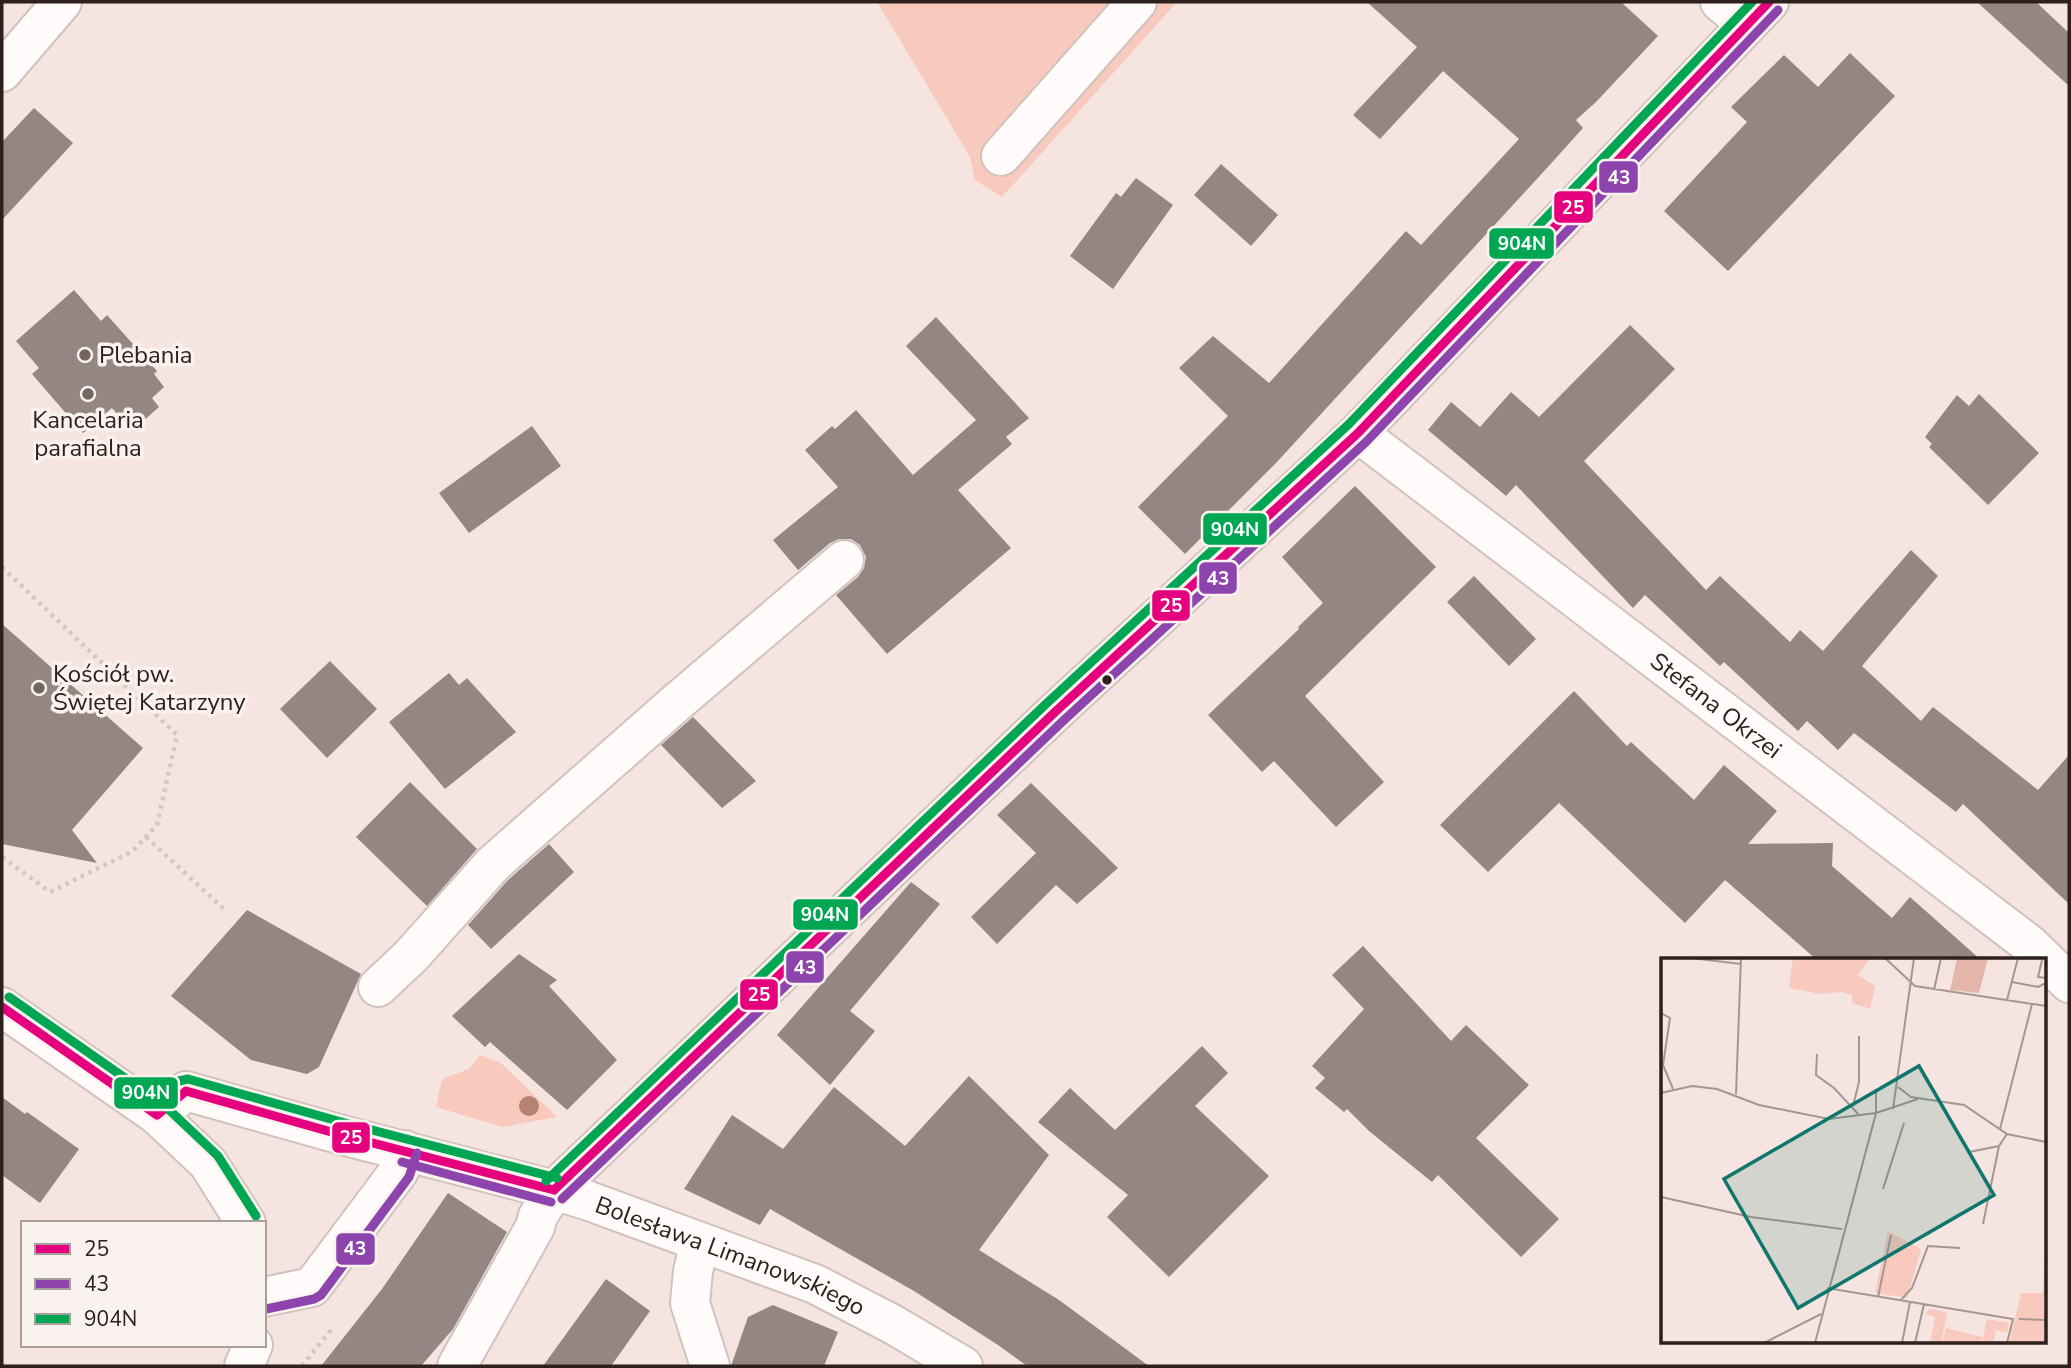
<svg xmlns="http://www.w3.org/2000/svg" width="2071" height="1368" viewBox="0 0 2071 1368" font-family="'Nunito Sans',sans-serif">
  <rect width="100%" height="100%" fill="#f5e4df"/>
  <g fill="#f8cabd">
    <polygon points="877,2 1177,2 1002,197 975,180 970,157"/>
    <polygon points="480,1055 501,1063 557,1117 502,1127 436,1107 442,1079 469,1069"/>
  </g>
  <g fill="#948683">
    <polygon points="1367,2 1621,2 1658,36 1596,102 1576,120 1583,128 1546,169 1276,463 1185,554 1138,507 1228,416 1179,368 1213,336 1269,383 1406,231 1421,245 1519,139 1443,71 1380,139 1353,115 1417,47"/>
    <polygon points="1977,2 2036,2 2069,33 2069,86"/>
    <polygon points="1850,53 1895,96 1728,271 1664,211 1747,122 1731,107 1784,55 1818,87"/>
    <polygon points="34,108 73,143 2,220 2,142"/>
    <polygon points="1221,164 1278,215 1251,246 1194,195"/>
    <polygon points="1136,178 1173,205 1113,289 1070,256 1116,193 1121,197"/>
    <polygon points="74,290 101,321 107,315 157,371 154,374 164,387 152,398 159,407 132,431 112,408 83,433 32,374 39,368 16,341"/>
    <polygon points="936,317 1029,418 1006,437 1012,444 958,490 1011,548 887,654 836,595 858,577 864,568 866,557 860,545 851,539 839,539 830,543 798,570 773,540 838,487 805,450 832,426 835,429 856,410 913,475 976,420 906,346"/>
    <polygon points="1630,325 1675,369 1584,461 1706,590 1720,576 1790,642 1800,630 1823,651 1911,550 1938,576 1862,666 1921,721 1933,707 2038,790 2069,755 2069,904 1963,804 1956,812 1854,733 1838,750 1807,721 1798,731 1724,662 1720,666 1645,595 1633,608 1516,485 1506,496 1428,430 1451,402 1480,427 1511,392 1539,417"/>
    <polygon points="1979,394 2039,453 1988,505 1929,447 1932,444 1925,437 1957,395 1969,406"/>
    <polygon points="532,426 561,466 469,533 439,493"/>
    <polygon points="1355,486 1436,567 1305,696 1384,782 1336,827 1274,761 1262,772 1208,715 1299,629 1298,627 1323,603 1282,557"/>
    <polygon points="1474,576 1536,639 1509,666 1447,602"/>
    <polygon points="2,624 143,748 72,830 97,863 2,844"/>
    <polygon points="330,661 377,709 327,758 280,709"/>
    <polygon points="449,673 459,685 467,678 516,732 445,789 389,722"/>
    <polygon points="1574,691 1627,746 1631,742 1694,800 1724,765 1777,811 1748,844 1833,843 1832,866 1892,918 1910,897 1981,960 1817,960 1725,880 1685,923 1559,803 1488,872 1440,825"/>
    <polygon points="693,717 756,781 722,808 661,745"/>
    <polygon points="410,782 477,849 427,906 356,837"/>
    <polygon points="1031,783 1118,868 1077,904 1056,885 997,944 971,917 1036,853 997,815"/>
    <polygon points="549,844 574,872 491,949 468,925 508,880"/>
    <polygon points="911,882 940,904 850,1011 875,1031 830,1085 777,1035"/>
    <polygon points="247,910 361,974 319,1067 307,1074 251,1060 171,996"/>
    <polygon points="1363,946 1451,1041 1466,1025 1529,1085 1476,1138 1559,1219 1521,1257 1438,1175 1432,1182 1369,1131 1347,1109 1344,1112 1315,1088 1325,1078 1312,1066 1364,1009 1332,975"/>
    <polygon points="519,954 557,980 549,986 617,1060 567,1110 490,1042 485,1047 452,1016"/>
    <polygon points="1202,1046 1228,1073 1195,1106 1269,1176 1169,1277 1107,1217 1128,1195 1038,1122 1070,1088 1115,1130"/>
    <polygon points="969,1076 1049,1155 979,1250 1059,1300 1149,1366 1027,1366 998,1345 914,1291 770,1209 760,1225 684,1189 732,1115 783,1149 834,1087 905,1146"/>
    <polygon points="2,1097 25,1114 27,1112 79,1149 40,1203 2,1175"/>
    <polygon points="448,1193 507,1232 453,1329 421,1366 321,1366 382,1289"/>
    <polygon points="606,1279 650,1311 611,1366 543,1366"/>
    <polygon points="773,1305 838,1332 824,1366 731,1366 748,1317"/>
  </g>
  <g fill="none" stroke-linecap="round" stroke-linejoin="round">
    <g stroke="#d1c2be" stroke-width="42">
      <g id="minor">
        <polyline points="1720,2 1747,24"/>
        <polyline points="2,72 62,2"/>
        <polyline points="1001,156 1137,2"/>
        <path id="s1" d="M1358 433 2029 944 2069 983"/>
        <polyline points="378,987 411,956 493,864 676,703 844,560"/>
        <polyline points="2,1007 157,1115 208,1163 246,1223"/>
        <path id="s2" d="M157 1115 186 1091 342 1135 554 1190 589 1201 815 1284 894 1325 963 1366"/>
        <polyline points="700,1242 693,1271 690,1303 710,1366"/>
        <polyline points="264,1297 312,1287 399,1171 405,1150"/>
        <polyline points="244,1366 253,1345"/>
        <polyline points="457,1366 535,1227 538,1216 554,1190 1055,712 1358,433 1769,2"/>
      </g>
    </g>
    <g stroke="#cec8c6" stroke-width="4.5" stroke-dasharray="3.5 5" stroke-linecap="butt">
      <polyline points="2,567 177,735 157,825 133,851 50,892 2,857"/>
      <polyline points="146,837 224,909"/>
      <polyline points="302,1366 334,1326"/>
    </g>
    <use href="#minor" stroke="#fefbfa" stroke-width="38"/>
    <g stroke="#faf2ef" stroke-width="14">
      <g id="bus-1">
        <polyline points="2,1007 157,1115"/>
        <polyline points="157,1115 186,1091 342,1135 554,1190"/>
        <polyline points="554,1190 1055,712 1358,433 1769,2"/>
      </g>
    </g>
    <g stroke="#faf2ef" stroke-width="14">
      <g id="bus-2">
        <polyline points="402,1162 551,1202"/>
        <polyline points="562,1199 1063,721 1366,442 1778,10"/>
        <polyline points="266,1309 314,1299 321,1295 409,1177 417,1153"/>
      </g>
    </g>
    <g stroke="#faf2ef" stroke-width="14">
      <g id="bus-3">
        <polyline points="9,997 165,1106 218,1156 256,1216"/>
        <polyline points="149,1106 179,1081 188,1079 345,1123 557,1178"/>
        <polyline points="546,1181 1047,703 1349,424 1752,2"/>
      </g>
    </g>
    <use href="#bus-1" stroke="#e5007d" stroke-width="9"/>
    <use href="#bus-2" stroke="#8e44ad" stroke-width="9"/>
    <use href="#bus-3" stroke="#00a651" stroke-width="9"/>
  </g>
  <circle fill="#b78272" cx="529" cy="1106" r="10"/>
  <g fill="#746561" stroke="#faf2ef" stroke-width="2.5">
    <circle cx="85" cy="355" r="7"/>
    <circle cx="88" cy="394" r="7"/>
    <circle cx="39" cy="688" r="7"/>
  </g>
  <circle fill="#2e211d" stroke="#faf2ef" stroke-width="2.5" cx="1107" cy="680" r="6"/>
  <g text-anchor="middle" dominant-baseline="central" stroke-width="7" stroke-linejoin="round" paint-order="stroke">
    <g font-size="24" fill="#2e211d" stroke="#faf2ef" text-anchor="start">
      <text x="99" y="355">Plebania</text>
      <text x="88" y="420" text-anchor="middle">Kancelaria<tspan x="88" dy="28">parafialna</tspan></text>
      <text x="53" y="674">Kościół pw.<tspan x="53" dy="28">Świętej Katarzyny</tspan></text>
    </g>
    <g font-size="24" fill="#2e211d" stroke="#faf2ef">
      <text stroke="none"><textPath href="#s1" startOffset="450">Stefana Okrzei</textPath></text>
      <text stroke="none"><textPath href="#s2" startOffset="607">Bolesława Limanowskiego</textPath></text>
    </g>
  </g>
  <g transform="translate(1661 958)">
    <rect width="385" height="385" fill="#f5e4df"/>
    <path d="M132 0H210L197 17 214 28 209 51 191 45V37L181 34 159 36 128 30ZM385 258V385H348L360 335H382ZM227 273 260 291 246 340 214 335ZM269 351 286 354 280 385H269L274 359 264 356ZM326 361 348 365 346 375 335 372 332 385H321ZM285 370 321 379 320 385H281Z" fill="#f8cabd"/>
    <path d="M296 0H327L318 35 289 32Z" fill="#e4b6a9"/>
    <path fill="none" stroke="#a59691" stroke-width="2" d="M30 0 80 6M224 0 254 28 385 48M381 2 377 19 385 20M351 24 377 29 385 25M273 32 280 0M346 42 357 0M0 55 9 60 2 107 12 131M156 96 155 117 173 130 199 158M237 129 250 139 303 147 346 176 385 184M0 135 31 128 56 131 98 147 168 161 215 155 257 141M75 136 80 0M192 148 198 124V78M232 151 253 0M339 171 371 46M308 194 338 188M222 231 243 165M0 239 90 259 181 271M322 266 338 188 346 176M166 330 352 361 346 385M217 339 230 277M240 342 251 330 267 288 299 290M358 361 385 362M103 385 160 356M154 385 215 155V131M241 385 249 344M254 385 263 346"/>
    <path fill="#0f766e" fill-opacity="0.15" stroke="#0f766e" stroke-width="3.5" d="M258 108 333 237 137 350 63 221Z"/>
    <rect width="385" height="385" fill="none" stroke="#2e211d" stroke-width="3.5"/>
  </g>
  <g stroke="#faf2ef" stroke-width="2.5">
    <rect x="1598" y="160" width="41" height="34" rx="7" fill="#8e44ad"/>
    <rect x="1553" y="190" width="41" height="34" rx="7" fill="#e5007d"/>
    <rect x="1488" y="227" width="67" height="33" rx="7" fill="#00a651"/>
    <rect x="1202" y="512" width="66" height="34" rx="7" fill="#00a651"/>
    <rect x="1198" y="561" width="40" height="34" rx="7" fill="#8e44ad"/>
    <rect x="1151" y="589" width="40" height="33" rx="7" fill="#e5007d"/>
    <rect x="792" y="898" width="67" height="33" rx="7" fill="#00a651"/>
    <rect x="785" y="950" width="40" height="34" rx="7" fill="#8e44ad"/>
    <rect x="739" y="978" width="40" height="33" rx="7" fill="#e5007d"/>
    <rect x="113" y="1076" width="66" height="34" rx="7" fill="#00a651"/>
    <rect x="331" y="1121" width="40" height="33" rx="7" fill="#e5007d"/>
    <rect x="335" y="1232" width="41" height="34" rx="7" fill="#8e44ad"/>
  </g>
  <g font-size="19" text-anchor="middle" font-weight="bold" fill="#fff">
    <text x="1619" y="184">43</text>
    <text x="1573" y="214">25</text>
    <text x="1522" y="250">904N</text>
    <text x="1235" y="536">904N</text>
    <text x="1218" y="585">43</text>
    <text x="1171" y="612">25</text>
    <text x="825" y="921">904N</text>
    <text x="805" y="974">43</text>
    <text x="759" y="1001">25</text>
    <text x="146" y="1099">904N</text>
    <text x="351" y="1144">25</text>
    <text x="355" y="1255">43</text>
  </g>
  <rect width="2071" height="1368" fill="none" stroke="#2e211d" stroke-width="7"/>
  <rect x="21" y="1221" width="245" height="126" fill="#faf2ef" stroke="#a89e9b" stroke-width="2"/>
  <rect x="35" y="1244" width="35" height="10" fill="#e5007d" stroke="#a89e9b" stroke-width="2"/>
  <text x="84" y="1256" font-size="21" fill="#2e211d">25</text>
  <rect x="35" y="1279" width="35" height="10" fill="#8e44ad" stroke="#a89e9b" stroke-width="2"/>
  <text x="84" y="1291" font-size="21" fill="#2e211d">43</text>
  <rect x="35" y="1314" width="35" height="10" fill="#00a651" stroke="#a89e9b" stroke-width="2"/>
  <text x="84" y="1326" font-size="21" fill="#2e211d">904N</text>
</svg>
